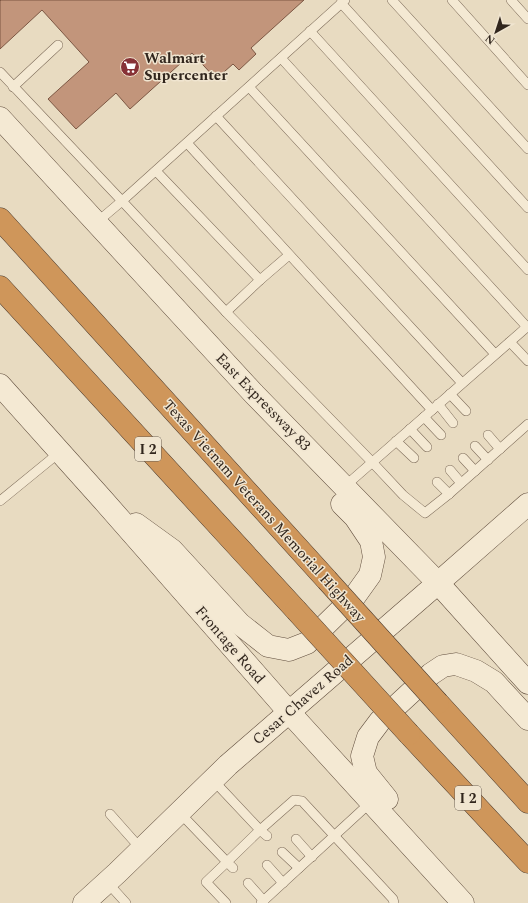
<svg xmlns="http://www.w3.org/2000/svg" width="528" height="903" viewBox="0 0 528 903" font-family="Spectral,serif">
  <rect width="100%" height="100%" fill="#e8dbc1"/>
  <polygon fill="#c2957b" stroke="#7c5743" points="1,0 304,0 251,48 256,54 239,70 233,64 216,79 192,53 130,109 116,93 76,129 48,99 89,62 42,10 0,49 0,1"/>
  <g fill="none" stroke-linecap="round" stroke-linejoin="round">
    <g stroke="#7f6d5b" stroke-width="10">
      <g id="lane">
        <polyline points="392,0 528,149"/>
        <polyline points="452,0 528,85"/>
        <polyline points="511,0 528,19"/>
        <polyline points="341,3 528,208"/>
        <polyline points="310,31 528,270"/>
        <polyline points="281,58 527,327"/>
        <polyline points="0,72 122,201 96,223"/>
        <polyline points="13,87 58,45"/>
        <polyline points="249,87 495,354"/>
        <polyline points="216,116 462,383"/>
        <polyline points="187,143 432,410"/>
        <path d="M156 171 260 280 226 312 122 201C196 134 270 67 345 0"/>
        <polyline points="260,280 289,255"/>
        <polyline points="226,312 372,462 403,495 425,513 449,494 528,424"/>
        <polyline points="510,342 528,361"/>
        <polyline points="450,394 466,411"/>
        <polyline points="438,404 453,423"/>
        <polyline points="424,417 441,435"/>
        <polyline points="410,429 427,447"/>
        <polyline points="488,435 500,449"/>
        <polyline points="396,441 414,458"/>
        <polyline points="475,446 488,460"/>
        <polyline points="463,458 475,471"/>
        <polyline points="450,470 461,483"/>
        <polyline points="437,482 449,494"/>
        <polyline points="344,487 528,326"/>
        <polyline points="0,501 60,452"/>
        <polyline points="213,780 260,830 227,862 233,868"/>
        <polyline points="179,812 227,862 206,882 226,903"/>
        <polyline points="110,814 141,849"/>
        <polyline points="267,836 260,830 294,800 302,801 393,899 394,903"/>
        <polyline points="296,839 312,857"/>
        <polyline points="282,852 299,868"/>
        <polyline points="267,865 283,883"/>
        <polyline points="107,882 126,903"/>
        <polyline points="248,883 264,901"/>
        <polyline points="261,903 371,802"/>
      </g>
    </g>
    <g stroke="#614e3e" stroke-width="23">
      <g id="secondary">
        <polyline points="0,118 254,394 438,583 528,683"/>
        <polyline points="0,385 103,500 289,712 463,903"/>
        <polyline points="136,524 172,550 240,624 268,646 289,650 307,643 355,596 370,575 374,557 371,541 355,517 342,504"/>
        <polyline points="387,799 366,773 362,756 368,737 380,721 431,674 443,666 456,664 476,671 494,682 528,719"/>
        <polyline points="84,903 117,873 228,765 438,583 528,504"/>
      </g>
    </g>
    <g stroke="#4d3c2f" stroke-width="23">
      <g id="highway">
        <polyline points="0,219 327,580"/>
        <polyline points="0,287 296,610"/>
        <polyline points="438,703 528,802"/>
        <polyline points="409,734 528,862"/>
      </g>
    </g>
    <use href="#lane" stroke="#f4e9d3" stroke-width="9"/>
    <use href="#secondary" stroke="#f4e9d3" stroke-width="22"/>
    <use href="#highway" stroke="#cf965a" stroke-width="22"/>
    <g stroke="#4d3c2f" stroke-width="23" stroke-linecap="butt">
      <g id="highway-bridge">
        <polyline points="327,580 438,703"/>
        <polyline points="296,610 409,734"/>
      </g>
    </g>
    <use href="#highway-bridge" stroke="#cf965a" stroke-width="22"/>
  </g>
  <defs>
    <g id="supermarket-disc" transform="scale(1)"><circle r="9.5" fill="#873236" stroke="#f0e5d0"/><path d="M-6-5.5h2.5l.6 2H6L4.5 2H-2.5L-4.4-4H-6ZM-1.5 3.2a1.3 1.3 0 1 0 .1 0ZM3 3.2a1.3 1.3 0 1 0 .1 0Z" fill="#fff"/></g>
  </defs>
  <g fill-rule="evenodd">
    <use href="#supermarket-disc" x="130" y="67"/>
  </g>
  <g text-anchor="middle" dominant-baseline="central" stroke-width="3" stroke-linejoin="round" paint-order="stroke">
    <g fill="#f0e5d0" stroke="#6a5f53" stroke-width="1">
      <rect x="135" y="437" width="26" height="24" rx="3"/>
      <rect x="455" y="786" width="26" height="24" rx="3"/>
    </g>
    <g font-size="14" font-weight="bold" fill="#31261d">
      <text x="148" y="449">I 2</text>
      <text x="468" y="798">I 2</text>
    </g>
    <g font-size="15" font-weight="bold" fill="#31261d" stroke="#f0e5d0" text-anchor="start">
      <text x="144" y="58">Walmart<tspan x="144" dy="17">Supercenter</tspan></text>
    </g>
    <g font-size="15" fill="#31261d" stroke="#f0e5d0">
      <text transform="translate(263 402) rotate(46)">East Expressway 83</text>
      <text transform="translate(264 511) rotate(48)">Texas Vietnam Veterans Memorial Highway</text>
      <text transform="translate(230 645) rotate(49)">Frontage Road</text>
      <text transform="translate(303 700) rotate(-41)">Cesar Chavez Road</text>
    </g>
  </g>
  <g transform="translate(496 32) rotate(219)" stroke="#f0e5d0" stroke-width="3" paint-order="stroke">
  <path d="M0-3L7 15L0 10L-7 15Z" fill="#31261d"/>
  <text y="-6" font-size="11" font-weight="bold" text-anchor="middle" fill="#31261d">N</text>
  </g>
</svg>
